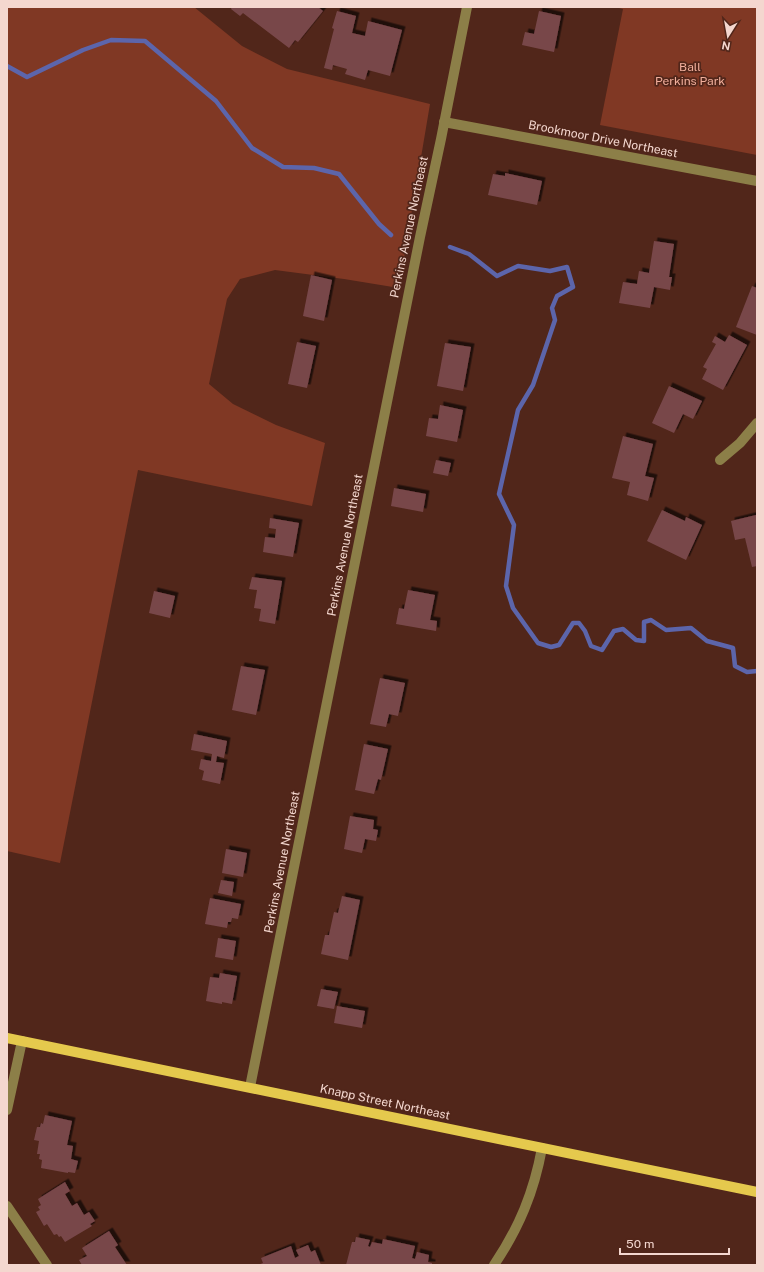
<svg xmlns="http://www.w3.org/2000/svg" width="764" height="1272" viewBox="0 0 764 1272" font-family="'Public Sans',sans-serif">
  <defs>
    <filter id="shadow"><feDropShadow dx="3.5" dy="-3.5" stdDeviation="0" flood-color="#0009"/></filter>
  </defs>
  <rect width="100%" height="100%" fill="#51261a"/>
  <g fill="#803824">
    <polygon points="7,7 194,7 242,46 287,69 430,104 399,288 344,279 275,270 240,279 227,299 209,384 233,404 276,425 325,443 312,506 138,470 60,863 7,851"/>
    <polygon points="615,7 757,7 757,155 600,125 623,9"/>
  </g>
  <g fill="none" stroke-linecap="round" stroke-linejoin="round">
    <g stroke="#5c65ab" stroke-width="4.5">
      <polyline points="7,66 27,77 83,50 111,40 145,41 216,101 252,148 283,167 314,168 339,174 379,224 391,235"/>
      <polyline points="450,247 469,254 497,276 518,266 550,271 567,267 573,287 557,296 552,308 555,320 533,385 518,410 499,494 514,525 506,586 513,608 538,643 551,647 559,645 573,623 579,623 585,631 591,646 602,650 614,631 623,629 636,640 644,641 644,622 651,620 666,630 691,628 707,641 733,648 735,666 747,672 757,671"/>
    </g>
  </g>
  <g fill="#78474a" filter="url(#shadow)">
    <polygon points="232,7 318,7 323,11 298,42 295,40 289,48 243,13 240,16 231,9"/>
    <polygon points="337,11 356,16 352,33 365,36 368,21 402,30 390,76 368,70 365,80 345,74 347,69 333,65 332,70 324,68 334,29 332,28"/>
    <polygon points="539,11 561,16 554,52 522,45 525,32 534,34"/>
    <polygon points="505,173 542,181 537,205 488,195 493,174 505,176"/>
    <polygon points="654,241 674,244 669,277 672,277 670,290 654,287 650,308 619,303 623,282 637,284 639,271 649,273"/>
    <polygon points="311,275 332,280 324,321 303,316"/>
    <polygon points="752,286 757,288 757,335 736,327"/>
    <polygon points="729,335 747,345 723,390 702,379 707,369 703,367 716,344 712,342 715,336 725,342"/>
    <polygon points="297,342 316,346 307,388 288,384"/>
    <polygon points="445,343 471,347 463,391 437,386"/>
    <polygon points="669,386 702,401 693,419 683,414 674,433 652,423"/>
    <polygon points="440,405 463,410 457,442 426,436 429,418 438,419"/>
    <polygon points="623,436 653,444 645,476 654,478 648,501 627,495 630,482 612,478"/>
    <polygon points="436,460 451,463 448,476 433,473"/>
    <polygon points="394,488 426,494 423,512 391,506"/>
    <polygon points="662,510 685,521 686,517 702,525 686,560 647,541"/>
    <polygon points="756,515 757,566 752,567 745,538 735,540 731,521"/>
    <polygon points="270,518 299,523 293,557 263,552 265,537 275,538 276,529 269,528"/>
    <polygon points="252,577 282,581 275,624 259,621 261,609 254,608 257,590 249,589"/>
    <polygon points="408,590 435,595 430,620 437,621 436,631 396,624 399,608 404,609"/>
    <polygon points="154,591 175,596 170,618 149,613"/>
    <polygon points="241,666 265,670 256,715 232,710"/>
    <polygon points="380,678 405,683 398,716 389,714 386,727 370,724"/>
    <polygon points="194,734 227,741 224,758 217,756 216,762 224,763 220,784 202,780 204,771 199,769 201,759 211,761 212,754 191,750"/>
    <polygon points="364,744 388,749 381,780 378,779 374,794 355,790"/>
    <polygon points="350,816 374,820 373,829 378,830 376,841 365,839 362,853 344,849"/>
    <polygon points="226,849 247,853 243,877 222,873"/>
    <polygon points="221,880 234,882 232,896 218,893"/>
    <polygon points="342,896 360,900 348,960 321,954 325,935 329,935 334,912 338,913"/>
    <polygon points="210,898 241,904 238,919 232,918 231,922 228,922 227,928 205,924"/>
    <polygon points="218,938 236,941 233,960 215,957"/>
    <polygon points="220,973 237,976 232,1004 222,1002 222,1004 206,1001 210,977 219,978"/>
    <polygon points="321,989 338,992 334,1009 317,1006"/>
    <polygon points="337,1006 365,1011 362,1028 334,1023"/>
    <polygon points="45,1115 72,1121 67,1145 73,1146 71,1159 78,1161 75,1173 68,1172 68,1173 41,1168 42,1160 39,1159 40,1154 37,1154 39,1141 34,1140 37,1127 40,1127 41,1123 43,1124"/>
    <polygon points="65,1182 70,1191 65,1194 72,1206 77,1203 84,1215 89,1212 95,1221 90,1224 92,1226 65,1242 61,1236 59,1237 57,1234 54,1235 47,1224 44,1226 36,1212 40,1210 38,1207 41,1205 38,1199"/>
    <polygon points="109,1231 118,1245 115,1247 127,1265 82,1265 79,1260 87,1256 82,1248"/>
    <polygon points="356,1237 370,1240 368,1246 370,1247 372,1242 382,1244 383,1239 415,1246 412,1258 415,1259 417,1252 429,1255 428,1262 432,1263 432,1265 346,1265 352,1242 355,1242"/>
    <polygon points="308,1245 311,1252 315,1250 321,1265 258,1265 263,1263 261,1258 291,1246 295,1258 299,1256 296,1250"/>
  </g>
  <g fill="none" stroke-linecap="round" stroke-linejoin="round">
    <g stroke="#8c7f48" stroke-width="10">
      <polyline points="444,122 757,181"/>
      <polyline points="720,460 740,443 757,423"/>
      <polyline points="250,1087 420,237 441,139 467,7"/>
      <polyline points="7,1110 22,1041"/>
      <polyline points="7,1206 47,1265"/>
      <path d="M494 1265C519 1228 534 1192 542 1148"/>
    </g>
    <polyline stroke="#e5c94d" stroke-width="10" points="7,1038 757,1192"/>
  </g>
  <g text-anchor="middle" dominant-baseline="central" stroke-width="3.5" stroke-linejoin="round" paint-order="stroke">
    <g font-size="12" fill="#f2af9c" stroke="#51261a">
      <text x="690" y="67">Ball<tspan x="690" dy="14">Perkins Park</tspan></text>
    </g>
    <g font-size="12" fill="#f4d7cf" stroke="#51261a">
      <text transform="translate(603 139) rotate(11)">Brookmoor Drive Northeast</text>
      <text transform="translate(409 227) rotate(-78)">Perkins Avenue Northeast</text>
      <text transform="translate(345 545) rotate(-79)">Perkins Avenue Northeast</text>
      <text transform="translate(282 862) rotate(-79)">Perkins Avenue Northeast</text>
      <text transform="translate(385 1102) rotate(12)">Knapp Street Northeast</text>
    </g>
  </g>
  <rect width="764" height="1272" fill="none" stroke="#f4d7cf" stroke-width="16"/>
  <g transform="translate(728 36) rotate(191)" stroke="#51261a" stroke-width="3" paint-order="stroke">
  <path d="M0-3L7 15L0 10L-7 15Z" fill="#f4d7cf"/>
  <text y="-6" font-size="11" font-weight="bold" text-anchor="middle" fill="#f4d7cf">N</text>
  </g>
  <path d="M620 1248v6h109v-6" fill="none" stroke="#f4d7cf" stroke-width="2"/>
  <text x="626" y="1248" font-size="12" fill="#f4d7cf" stroke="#51261a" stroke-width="3" paint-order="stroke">50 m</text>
</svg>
